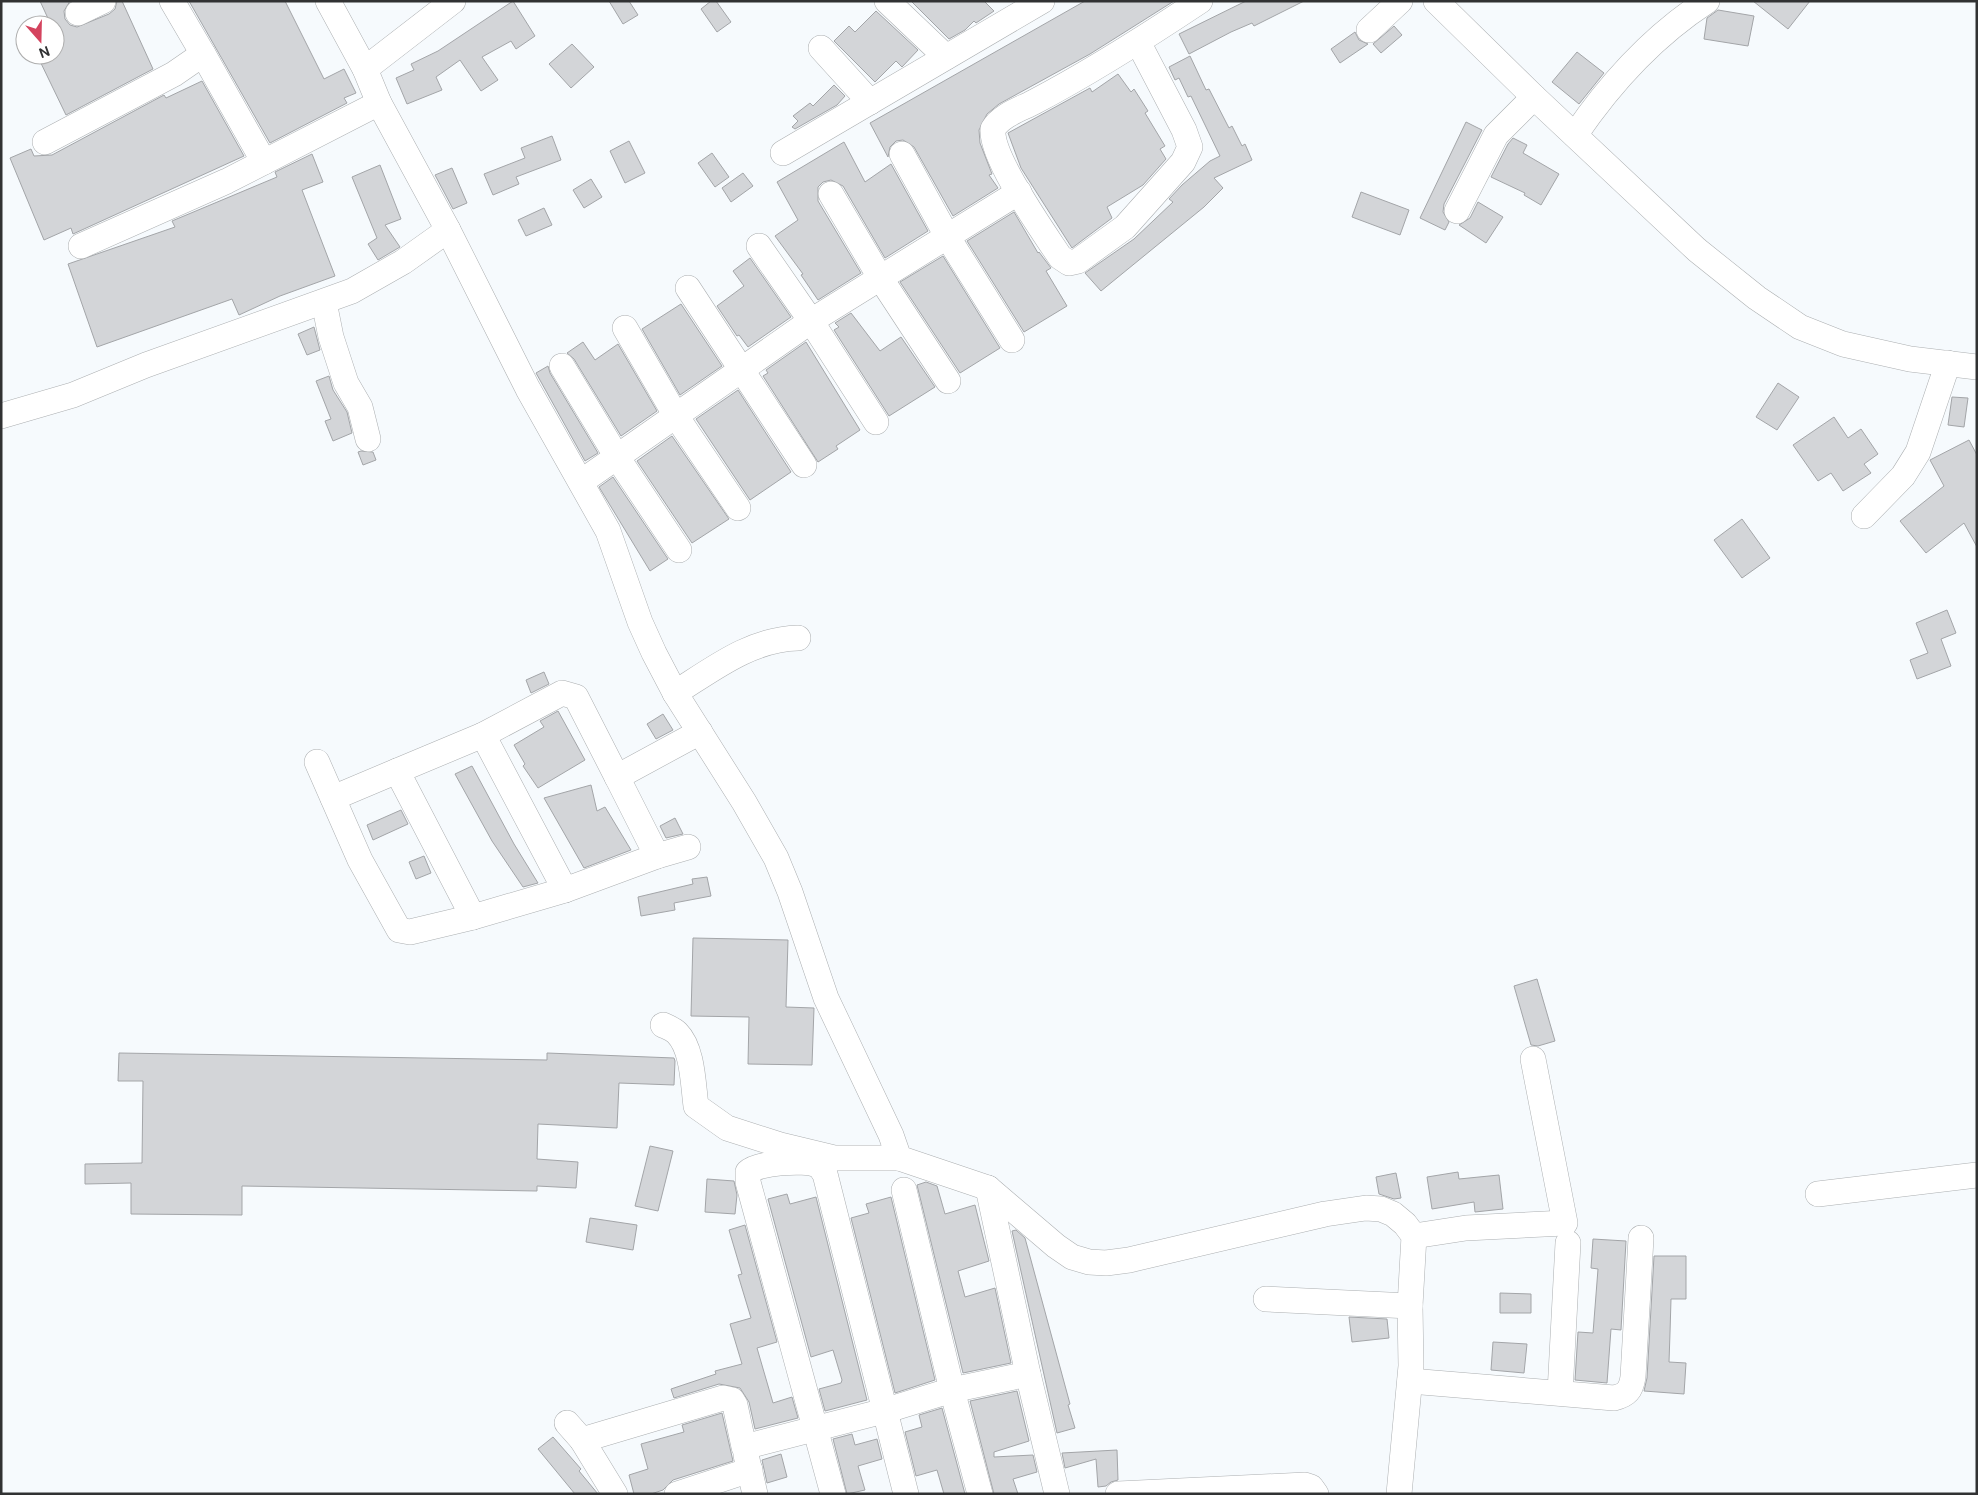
<svg xmlns="http://www.w3.org/2000/svg" width="1978" height="1495" viewBox="0 0 1978 1495" font-family="'DM Sans',sans-serif">
  <rect width="100%" height="100%" fill="#f6fafd"/>
  <g fill="#d3d5d8" stroke="#a3a5a8">
    <polygon points="40,1 70,1 64,11 65,19 70,25 77,27 109,14 115,9 117,1 122,1 153,69 66,115 37,55 55,55 55,25 51,25"/>
    <polygon points="189,1 285,1 324,79 344,69 356,93 344,98 347,103 270,143"/>
    <polygon points="513,1 535,36 516,49 511,41 482,57 498,80 481,91 460,60 436,77 442,90 407,104 396,78 414,70 411,64 438,51"/>
    <polygon points="609,1 629,1 638,15 623,24"/>
    <polygon points="711,1 716,1 731,22 717,32 701,9"/>
    <polygon points="911,1 984,1 994,11 976,23 974,21 965,30 949,39"/>
    <polygon points="1085,1 1174,1 1090,54 999,104 987,114 979,130 980,143 992,174 989,175 998,188 953,216 914,147 903,140 896,141 890,147 888,157 870,123"/>
    <polygon points="1246,1 1304,1 1254,26 1252,23 1231,32 1189,54 1179,34"/>
    <polygon points="1753,1 1810,1 1788,29"/>
    <polygon points="1718,10 1754,16 1748,46 1704,39 1707,18"/>
    <polygon points="876,11 918,50 902,67 896,61 875,82 834,41 849,26 855,32"/>
    <polygon points="1394,26 1402,35 1381,53 1373,44"/>
    <polygon points="1355,32 1359,40 1368,44 1340,63 1331,49"/>
    <polygon points="572,44 594,67 571,88 549,64"/>
    <polygon points="1577,52 1604,73 1579,104 1552,82"/>
    <polygon points="1190,56 1206,90 1209,89 1229,128 1232,126 1242,146 1245,144 1252,160 1214,178 1223,188 1204,207 1101,291 1085,273 1134,239 1173,202 1169,199 1182,185 1210,161 1220,156 1191,96 1188,97 1179,78 1175,80 1169,67"/>
    <polygon points="1118,74 1131,92 1134,89 1148,111 1145,113 1165,146 1160,149 1166,159 1143,185 1107,207 1112,218 1072,248 1021,168 1008,133 1090,88 1092,92"/>
    <polygon points="202,81 244,156 73,234 71,228 44,240 10,158 31,149 34,156 52,155 164,95 166,98"/>
    <polygon points="834,85 845,96 837,105 795,129 792,127 798,121 793,116 810,103 813,106"/>
    <polygon points="1466,122 1482,130 1444,204 1443,212 1449,222 1445,230 1420,218"/>
    <polygon points="552,136 561,160 516,177 519,184 493,195 484,174 525,158 521,148"/>
    <polygon points="1513,138 1527,145 1523,153 1559,174 1541,205 1524,195 1525,193 1491,177 1508,144"/>
    <polygon points="629,141 645,173 625,183 610,151"/>
    <polygon points="844,142 865,182 891,164 928,231 885,258 843,186 831,180 823,182 818,187 818,201 861,273 818,300 801,275 803,274 775,236 798,220 777,182"/>
    <polygon points="712,153 729,177 715,187 698,163"/>
    <polygon points="312,154 323,182 302,190 335,276 280,296 239,315 232,299 97,347 68,264 175,227 172,221 277,177 275,172"/>
    <polygon points="380,165 401,219 385,225 400,247 378,260 368,244 377,238 352,177"/>
    <polygon points="452,168 467,203 453,209 435,175"/>
    <polygon points="743,173 753,186 731,202 722,188"/>
    <polygon points="591,179 602,197 584,208 573,190"/>
    <polygon points="1361,192 1409,210 1400,235 1352,217"/>
    <polygon points="1478,202 1503,217 1486,243 1459,225 1470,218"/>
    <polygon points="544,208 552,225 526,236 518,220"/>
    <polygon points="1014,212 1038,253 1039,252 1051,268 1046,271 1067,306 1024,332 967,241"/>
    <polygon points="943,256 1000,348 960,373 900,282"/>
    <polygon points="750,258 791,317 748,347 739,335 737,336 717,306 744,286 733,271"/>
    <polygon points="681,304 722,366 680,395 642,329"/>
    <polygon points="851,313 880,351 901,337 935,387 889,416 834,330 839,327 835,323"/>
    <polygon points="314,327 320,350 307,355 298,334"/>
    <polygon points="583,342 595,360 618,344 657,411 621,436 574,359 567,353"/>
    <polygon points="806,342 860,430 836,446 838,449 818,462 763,376 768,373 766,370"/>
    <polygon points="548,366 550,373 598,453 585,461 536,373"/>
    <polygon points="329,376 333,390 347,412 352,433 333,441 325,421 331,419 316,381"/>
    <polygon points="1778,383 1799,397 1777,430 1756,417"/>
    <polygon points="738,390 791,472 750,500 696,419"/>
    <polygon points="1952,397 1968,398 1964,427 1948,425"/>
    <polygon points="1834,417 1848,438 1861,429 1878,454 1864,464 1871,473 1843,491 1831,473 1818,481 1793,445"/>
    <polygon points="672,436 729,519 692,543 637,461"/>
    <polygon points="1969,440 1977,455 1977,547 1964,523 1926,553 1900,521 1944,486 1930,460"/>
    <polygon points="361,451 373,452 376,460 363,465 358,452"/>
    <polygon points="613,477 668,559 650,571 599,487"/>
    <polygon points="1742,519 1770,558 1742,578 1714,540"/>
    <polygon points="1947,610 1956,633 1941,639 1951,666 1917,679 1910,660 1928,653 1916,623"/>
    <polygon points="544,672 549,684 531,693 526,680"/>
    <polygon points="558,711 585,760 538,788 523,766 525,764 514,745 544,727 540,721"/>
    <polygon points="663,714 673,730 656,739 647,724"/>
    <polygon points="472,766 514,844 538,883 523,887 492,841 455,774"/>
    <polygon points="591,785 597,811 605,807 631,850 584,868 544,798"/>
    <polygon points="401,810 408,824 373,840 367,825"/>
    <polygon points="675,818 683,834 666,838 660,826"/>
    <polygon points="424,856 431,873 416,879 409,862"/>
    <polygon points="707,877 711,896 674,903 675,910 641,916 638,897 693,884 692,879"/>
    <polygon points="693,938 788,940 786,1007 814,1008 812,1065 748,1064 749,1017 691,1016"/>
    <polygon points="1537,979 1555,1041 1538,1046 1531,1045 1514,986"/>
    <polygon points="119,1053 547,1060 547,1053 674,1058 675,1061 674,1085 619,1083 617,1128 538,1124 537,1159 578,1162 576,1188 537,1186 537,1191 242,1186 242,1215 131,1214 131,1183 85,1184 85,1164 142,1163 143,1081 118,1081"/>
    <polygon points="650,1146 673,1151 658,1211 635,1206"/>
    <polygon points="1458,1172 1459,1179 1499,1175 1503,1209 1475,1212 1474,1202 1432,1209 1427,1177"/>
    <polygon points="1396,1173 1401,1198 1394,1199 1379,1194 1376,1177"/>
    <polygon points="707,1179 734,1181 737,1195 735,1214 705,1212"/>
    <polygon points="926,1182 937,1186 945,1214 975,1205 989,1261 958,1271 965,1297 995,1288 1011,1363 963,1373 917,1185"/>
    <polygon points="787,1194 790,1204 816,1197 867,1400 825,1411 819,1389 841,1383 842,1380 833,1350 811,1357 768,1199"/>
    <polygon points="891,1197 935,1380 895,1393 851,1218 869,1213 866,1204"/>
    <polygon points="590,1218 637,1225 633,1250 586,1242"/>
    <polygon points="745,1225 777,1342 757,1348 773,1403 792,1397 798,1418 755,1429 749,1402 740,1388 719,1384 674,1398 671,1389 716,1374 715,1371 742,1364 730,1324 751,1318 738,1275 742,1274 729,1230"/>
    <polygon points="1016,1230 1025,1238 1070,1404 1068,1405 1075,1428 1057,1433 1012,1231"/>
    <polygon points="1593,1239 1626,1241 1621,1330 1611,1329 1607,1383 1575,1380 1578,1332 1593,1333 1598,1269 1591,1268"/>
    <polygon points="1654,1256 1686,1256 1686,1299 1671,1299 1670,1333 1669,1362 1686,1363 1684,1394 1644,1391 1647,1378"/>
    <polygon points="1500,1293 1531,1294 1531,1313 1500,1313"/>
    <polygon points="1349,1317 1387,1319 1389,1338 1352,1342"/>
    <polygon points="1493,1342 1527,1344 1524,1373 1491,1370"/>
    <polygon points="1017,1391 1029,1441 994,1452 994,1457 1033,1455 1037,1472 1013,1479 1018,1494 994,1494 970,1401"/>
    <polygon points="942,1408 965,1494 944,1494 937,1470 916,1476 905,1432 922,1427 919,1415"/>
    <polygon points="722,1413 733,1461 673,1480 663,1490 651,1494 634,1494 629,1475 648,1469 641,1444 684,1432 682,1425"/>
    <polygon points="852,1434 855,1445 877,1439 882,1459 858,1466 865,1490 847,1494 833,1439"/>
    <polygon points="553,1437 581,1469 579,1471 598,1494 575,1494 538,1449"/>
    <polygon points="1117,1450 1118,1480 1111,1482 1106,1486 1098,1487 1096,1459 1065,1468 1062,1453"/>
    <polygon points="781,1454 787,1477 767,1483 762,1460"/>
  </g>
  <g fill="none" stroke-linecap="round" stroke-linejoin="round">
    <g stroke="#acafb1" stroke-width="26">
      <g id="minor">
        <polyline points="172,1 203,54"/>
        <polyline points="328,1 365,69 379,103 448,230 528,389 608,531 640,622 654,653 675,693 744,802 776,858 790,892 826,998 891,1135 899,1158 988,1188 1056,1246 1072,1257 1089,1262 1106,1263 1129,1260 1325,1214 1366,1208 1381,1209 1393,1214 1405,1224 1414,1236 1410,1306 1411,1366 1399,1494"/>
        <polyline points="887,1 946,57"/>
        <polyline points="1436,1 1534,97 1697,250 1757,298 1800,327 1843,344 1910,359 1977,367"/>
        <polyline points="78,13 103,1"/>
        <polyline points="1369,30 1400,1"/>
        <path d="M1138 42 1184 130 1190 147 1183 162 1125 227 1078 261 1069 263 1060 257C1043 231 990 157 993 129 1001 115 1021 109 1034 102 1091 72 1146 37 1200 1"/>
        <polyline points="821,48 870,102"/>
        <polyline points="365,69 453,1"/>
        <path d="M1575 135C1611 82 1653 36 1707 1"/>
        <polyline points="45,142 174,74 203,54 264,162"/>
        <polyline points="783,153 1042,1"/>
        <polyline points="902,154 947,236 1012,340"/>
        <polyline points="831,194 881,279 948,381"/>
        <polyline points="1457,211 1496,135 1534,97"/>
        <polyline points="81,246 227,181 379,103"/>
        <polyline points="759,246 811,321 876,422"/>
        <polyline points="688,288 804,465"/>
        <polyline points="324,302 331,337 346,383 360,407 368,439"/>
        <polyline points="625,328 676,416 738,508"/>
        <polyline points="562,366 617,457 679,550"/>
        <polyline points="1,416 73,395 146,365 352,291 403,262 448,230"/>
        <polyline points="581,482 811,321 1019,192"/>
        <polyline points="1864,516 1903,476 1918,452 1948,363"/>
        <path d="M675 693C713 669 751 639 798 638"/>
        <polyline points="483,735 565,890"/>
        <polyline points="317,762 360,860 399,930 410,932 473,917"/>
        <polyline points="617,777 576,697 562,693 483,735 397,771 473,917 565,890 657,856 688,847"/>
        <polyline points="333,798 397,771"/>
        <polyline points="657,856 617,777 700,732"/>
        <path d="M663 1025C667 1027 673 1029 677 1033 693 1049 693 1084 696 1106L727 1128 780 1145 834 1158H899"/>
        <polyline points="988,1188 1028,1374 1057,1494"/>
        <polyline points="904,1190 952,1390 980,1494"/>
        <polyline points="1818,1194 1977,1175"/>
        <polyline points="1414,1236 1466,1228 1565,1223 1533,1059"/>
        <polyline points="1266,1299 1410,1306"/>
        <path d="M1410 1381 1614 1398C1627 1395 1631 1390 1633 1377L1641 1238"/>
        <polyline points="1560,1393 1568,1243"/>
        <polyline points="567,1423 582,1440 615,1494"/>
        <polyline points="582,1440 723,1398 732,1400 735,1405 744,1447 884,1411 952,1390 1028,1374"/>
        <polyline points="746,1455 755,1494"/>
        <polyline points="677,1494 750,1470"/>
        <path d="M833 1494 748 1182V1172C757 1163 805 1159 817 1165 821 1167 822 1170 825 1174L906 1494"/>
        <polyline points="1118,1494 1305,1485 1311,1487 1316,1494"/>
      </g>
    </g>
    <use href="#minor" stroke="#fff" stroke-width="25"/>
  </g>
  <rect width="1978" height="1495" fill="none" stroke="#313233" stroke-width="5"/>
  <g transform="translate(40 40) rotate(160)"><circle r="24" fill="#ffffff" stroke="#adadad"/>
  <path d="M0-4L9 19L0 12L-9 19Z" fill="#d4435e"/>
  <text y="-8" font-size="14" font-weight="bold" text-anchor="middle" fill="#313233">N</text>
  </g>
</svg>
